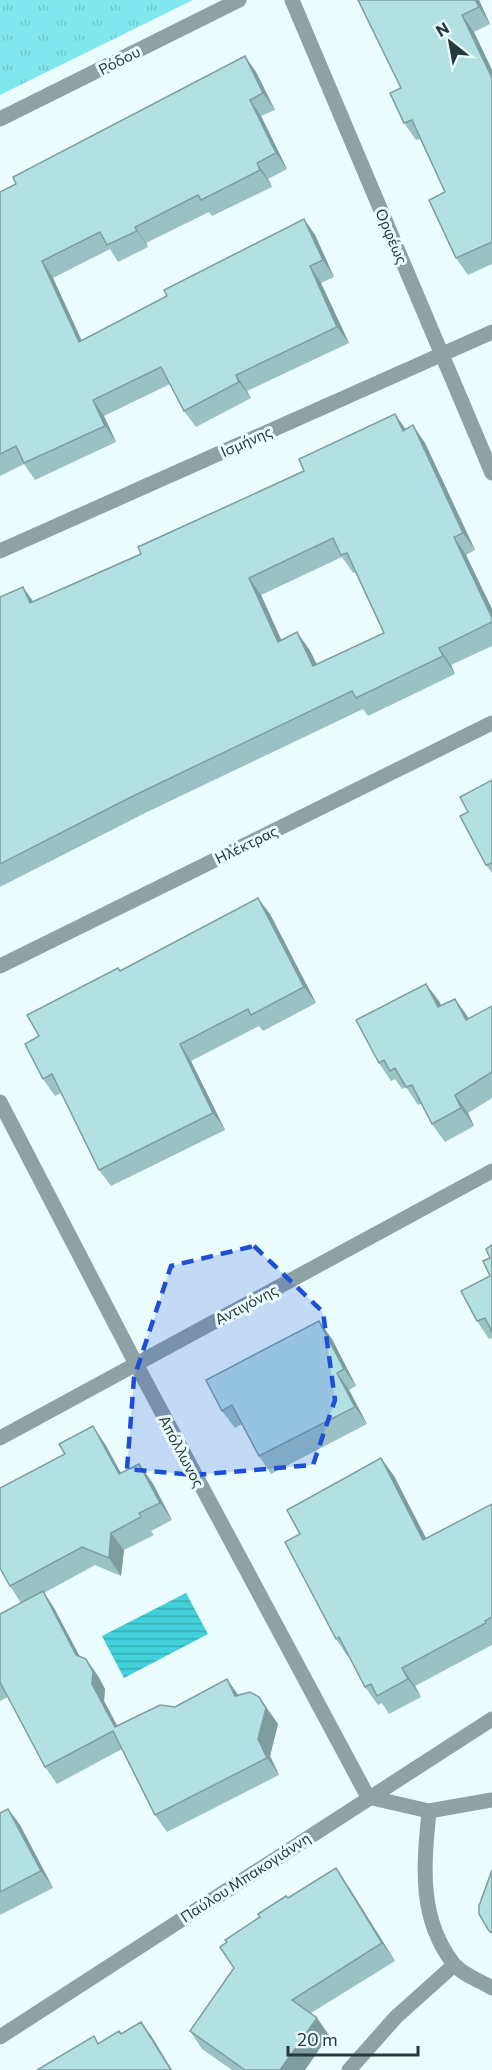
<svg xmlns="http://www.w3.org/2000/svg" width="492" height="2070" viewBox="0 0 492 2070" font-family="Commissioner,sans-serif">
  <defs>
    <pattern id="grass-tufts" width="24" height="20" patternUnits="userSpaceOnUse" patternTransform="scale(1.5)"><rect width="24" height="20" fill="#80e7ee"/><path d="M3 7l-1-3M5 7V3M7 7l1-3M15 17l-1-3M17 17v-4M19 17l1-3" fill="none" stroke="#6fc7cd"/></pattern>
    <pattern id="water-rules" width="6" height="5" patternUnits="userSpaceOnUse" patternTransform="scale(1.5)"><rect width="6" height="5" fill="#42d1da"/><path d="M0 2.5h6" fill="none" stroke="#37abb2"/></pattern>
  </defs>
  <rect width="100%" height="100%" fill="#ebfdfe"/>
  <polygon fill="url(#grass-tufts)" points="0,0 193,0 0,95"/>
  <polygon fill="url(#water-rules)" points="186,1593 208,1634 124,1678 102,1636"/>
  <g fill="none" stroke-linecap="round" stroke-linejoin="round">
    <g stroke="#8fa2a3" stroke-width="15">
      <polyline points="292,0 492,473"/>
      <polyline points="0,119 239,0"/>
      <polyline points="0,551 492,332"/>
      <polyline points="0,966 492,723"/>
      <polyline points="0,1102 136,1364 368,1797 429,1811 492,1800"/>
      <polyline points="0,1438 492,1171"/>
      <path d="M429 1811C424 1865 418 1917 453 1963 461 1974 481 1981 492 1988"/>
      <polyline points="0,2037 492,1719"/>
      <polyline points="349,2070 396,2017 454,1965"/>
    </g>
  </g>
  <g fill="#9ac1c3" fill-rule="evenodd">
    <polygon points="358,0 479,0 490,24 474,32 492,70 492,264 468,275 456,258 445,192 420,139 416,140 404,123 401,88"/>
    <polygon points="256,72 275,110 261,116 287,169 268,179 272,187 212,216 209,212 146,243 148,247 118,262 110,249 53,278 82,341 167,296 304,219 315,235 334,277 321,283 349,343 247,391 251,398 196,427 184,411 170,384 104,416 116,442 35,480 24,464 0,476 0,192"/>
    <path d="M406 429 425 443 475 550 466 555 492 609V646L451 665 455 674 368 716 363 709 145 813 0 887V597L33 602 141 554ZM342 557 353 573 355 572 384 633 317 664 309 649 281 640 261 595Z"/>
    <polygon points="492,780 492,873 486,865 468,812"/>
    <polygon points="270,914 316,1003 263,1031 259,1026 191,1061 225,1130 111,1186 99,1170 61,1093 55,1096 43,1079 39,1036 120,971"/>
    <polygon points="439,1001 441,1006 469,1019 492,1006 492,1098 468,1113 474,1126 445,1142 432,1124 421,1104 418,1105 406,1087 402,1089 395,1079 391,1081 379,1063"/>
    <polygon points="492,1245 492,1338 489,1339 477,1321 490,1276 490,1258"/>
    <polygon points="332,1339 356,1386 349,1390 367,1424 271,1474 259,1456 242,1424 235,1428 222,1411"/>
    <polygon points="105,1444 121,1473 152,1482 172,1520 151,1531 154,1535 124,1550 121,1576 95,1565 44,1593 54,1608 80,1657 86,1659 98,1676 105,1689 104,1701 117,1726 175,1707 238,1695 271,1714 278,1724 270,1756 279,1775 167,1832 155,1815 122,1749 57,1784 45,1767 8,1697 0,1701 0,1614 21,1603 10,1586"/>
    <polygon points="381,1458 394,1476 426,1538 492,1504 492,1645 415,1686 421,1697 389,1714 382,1703 378,1705 365,1687 349,1656 348,1657 336,1639 300,1534"/>
    <polygon points="8,1809 20,1825 53,1888 0,1915 0,1813"/>
    <polygon points="348,1886 395,1961 311,2013 329,2035 305,2070 232,2070 202,2049 190,2031 234,1968 227,1942 288,1898"/>
  </g>
  <g fill="#7d9d9f">
    <polygon points="475,0 479,0 490,24 479,7"/>
    <polygon points="462,15 474,32 492,70 492,78"/>
    <polygon points="245,56 256,72 275,110 263,93"/>
    <polygon points="250,100 261,116 287,169 276,153"/>
    <polygon points="257,163 268,179 272,187 260,170"/>
    <polygon points="304,219 315,235 334,277 323,260"/>
    <polygon points="135,227 146,243 148,247 137,231"/>
    <polygon points="42,261 53,278 90,359 79,342"/>
    <polygon points="310,266 321,283 349,343 337,327"/>
    <polygon points="236,375 247,391 251,398 239,382"/>
    <polygon points="93,400 104,416 116,442 105,426"/>
    <polygon points="395,414 407,431 403,431"/>
    <polygon points="413,425 425,443 475,550 463,533"/>
    <polygon points="454,537 466,555 492,609 492,618"/>
    <polygon points="249,578 261,595 290,659 278,642"/>
    <polygon points="23,587 35,604 30,603"/>
    <polygon points="297,632 309,649 326,683 313,666"/>
    <polygon points="439,648 451,665 455,674 443,656"/>
    <polygon points="258,898 270,914 316,1003 304,987"/>
    <polygon points="426,984 439,1001 451,1025 438,1007"/>
    <polygon points="455,999 468,1017 478,1038 466,1020"/>
    <polygon points="180,1044 191,1061 225,1130 213,1113"/>
    <polygon points="455,1095 468,1113 474,1126 461,1108"/>
    <polygon points="319,1321 332,1339 356,1386 344,1369"/>
    <polygon points="337,1373 349,1390 367,1424 355,1407"/>
    <polygon points="93,1426 105,1444 131,1492 119,1474"/>
    <polygon points="381,1458 394,1476 436,1558 423,1540"/>
    <polygon points="139,1464 152,1482 172,1520 160,1503"/>
    <polygon points="111,1533 124,1550 121,1576 109,1558"/>
    <polygon points="43,1591 54,1608 88,1672 76,1655"/>
    <polygon points="86,1659 98,1676 105,1689 104,1701 127,1744 115,1727 92,1684"/>
    <polygon points="402,1668 415,1686 421,1697 408,1679"/>
    <polygon points="227,1679 239,1696 235,1696"/>
    <polygon points="259,1697 278,1724 270,1756 279,1775 267,1758 258,1739"/>
    <polygon points="8,1809 20,1825 53,1888 41,1871"/>
    <polygon points="336,1868 348,1886 395,1961 382,1943"/>
    <polygon points="317,2018 329,2035 305,2070 280,2070"/>
    <polygon points="141,2022 152,2037 172,2070 171,2070"/>
  </g>
  <g fill="#b3e0e3" stroke="#7d9d9f" stroke-width="1.5" fill-rule="evenodd">
    <polygon points="358,0 475,0 479,7 462,15 492,78 492,242 456,258 429,200 445,192 412,120 404,123 390,93 401,88"/>
    <polygon points="245,56 263,93 250,100 276,153 257,163 260,170 201,200 198,195 135,227 137,231 107,245 100,232 42,261 79,342 167,296 164,290 304,219 323,260 310,266 337,327 236,375 239,382 184,411 161,367 93,400 105,426 24,463 16,446 0,454 0,192 16,184 13,177"/>
    <path d="M395 414 403 431 413 425 463 533 454 537 492 618V622L439 648 443 656 356 698 352 691 133 796 0 864V597L23 587 30 603 141 554 138 547 304 471 299 459ZM333 538 341 555 347 553 384 633 313 666 297 632 278 642 249 578Z"/>
    <polygon points="492,780 492,863 486,865 460,816 468,812 460,797"/>
    <polygon points="258,898 304,987 251,1015 248,1009 180,1044 213,1113 99,1170 52,1074 43,1079 25,1044 39,1036 27,1015 118,968 120,971"/>
    <polygon points="426,984 438,1007 455,999 466,1020 492,1006 492,1072 455,1095 461,1108 432,1124 412,1085 406,1087 395,1068 390,1071 384,1060 379,1063 356,1020"/>
    <polygon points="492,1245 492,1332 485,1318 477,1321 461,1291 490,1276 483,1261 490,1258 486,1249"/>
    <polygon points="319,1321 344,1369 337,1373 355,1407 259,1456 232,1405 222,1411 206,1380"/>
    <polygon points="93,1426 119,1474 139,1464 160,1503 139,1513 141,1517 111,1533 109,1558 82,1547 10,1586 0,1568 0,1488 65,1454 59,1444"/>
    <polygon points="381,1458 423,1540 492,1504 492,1617 485,1621 486,1623 402,1668 408,1679 377,1696 371,1684 365,1687 339,1637 336,1639 285,1542 300,1534 287,1510"/>
    <polygon points="43,1591 76,1655 86,1659 93,1672 92,1684 115,1727 160,1705 175,1707 227,1679 235,1696 250,1692 259,1697 266,1708 258,1739 267,1758 155,1815 113,1731 45,1767 0,1682 0,1614"/>
    <polygon points="8,1809 41,1871 0,1892 0,1813"/>
    <polygon points="336,1868 382,1943 292,2000 317,2018 280,2070 245,2070 190,2031 234,1968 220,1947 227,1942 225,1940 260,1917 258,1914 286,1896 288,1898"/>
    <polygon points="492,1870 492,1933 489,1931 479,1914 479,1906"/>
    <polygon points="141,2022 171,2070 37,2070 94,2036 98,2044 119,2031 121,2034"/>
  </g>
  <path fill="#1d4ed8" fill-opacity="0.2" stroke="#1d4ed8" stroke-width="4.5" stroke-dasharray="12 8" stroke-linejoin="round" d="M254 1246 323 1312 335 1400 313 1465 195 1475 127 1469 134 1378 171 1266Z"/>
  <g text-anchor="middle" dominant-baseline="central" stroke-width="6" stroke-linejoin="round" paint-order="stroke">
    <g font-size="15" fill="#27393a" stroke="#ebfdfe">
      <text transform="translate(119 60) rotate(-27)">Ρόδου</text>
      <text transform="translate(392 236) rotate(67)">Ορφέως</text>
      <text transform="translate(246 441) rotate(-24)">Ισμήνης</text>
      <text transform="translate(246 844) rotate(-26)">Ηλέκτρας</text>
      <text transform="translate(246 1304) rotate(-28)">Αντιγόνης</text>
      <text transform="translate(182 1451) rotate(62)">Απόλλωνος</text>
      <text transform="translate(245 1877) rotate(-33)">Παύλου Μπακογιάννη</text>
    </g>
  </g>
  <g transform="translate(450 42) rotate(329)" stroke="#ebfdfe" stroke-width="4.5" paint-order="stroke">
  <path d="M0-4.5L10 22L0 15L-10 22Z" fill="#27393a"/>
  <text y="-9" font-size="16" font-weight="bold" text-anchor="middle" fill="#27393a">N</text>
  </g>
  <path d="M288 2046v9h130v-9" fill="none" stroke="#27393a" stroke-width="3"/>
  <text x="297" y="2046" font-size="18" fill="#27393a" stroke="#ebfdfe" stroke-width="4.5" paint-order="stroke">20 m</text>
</svg>
